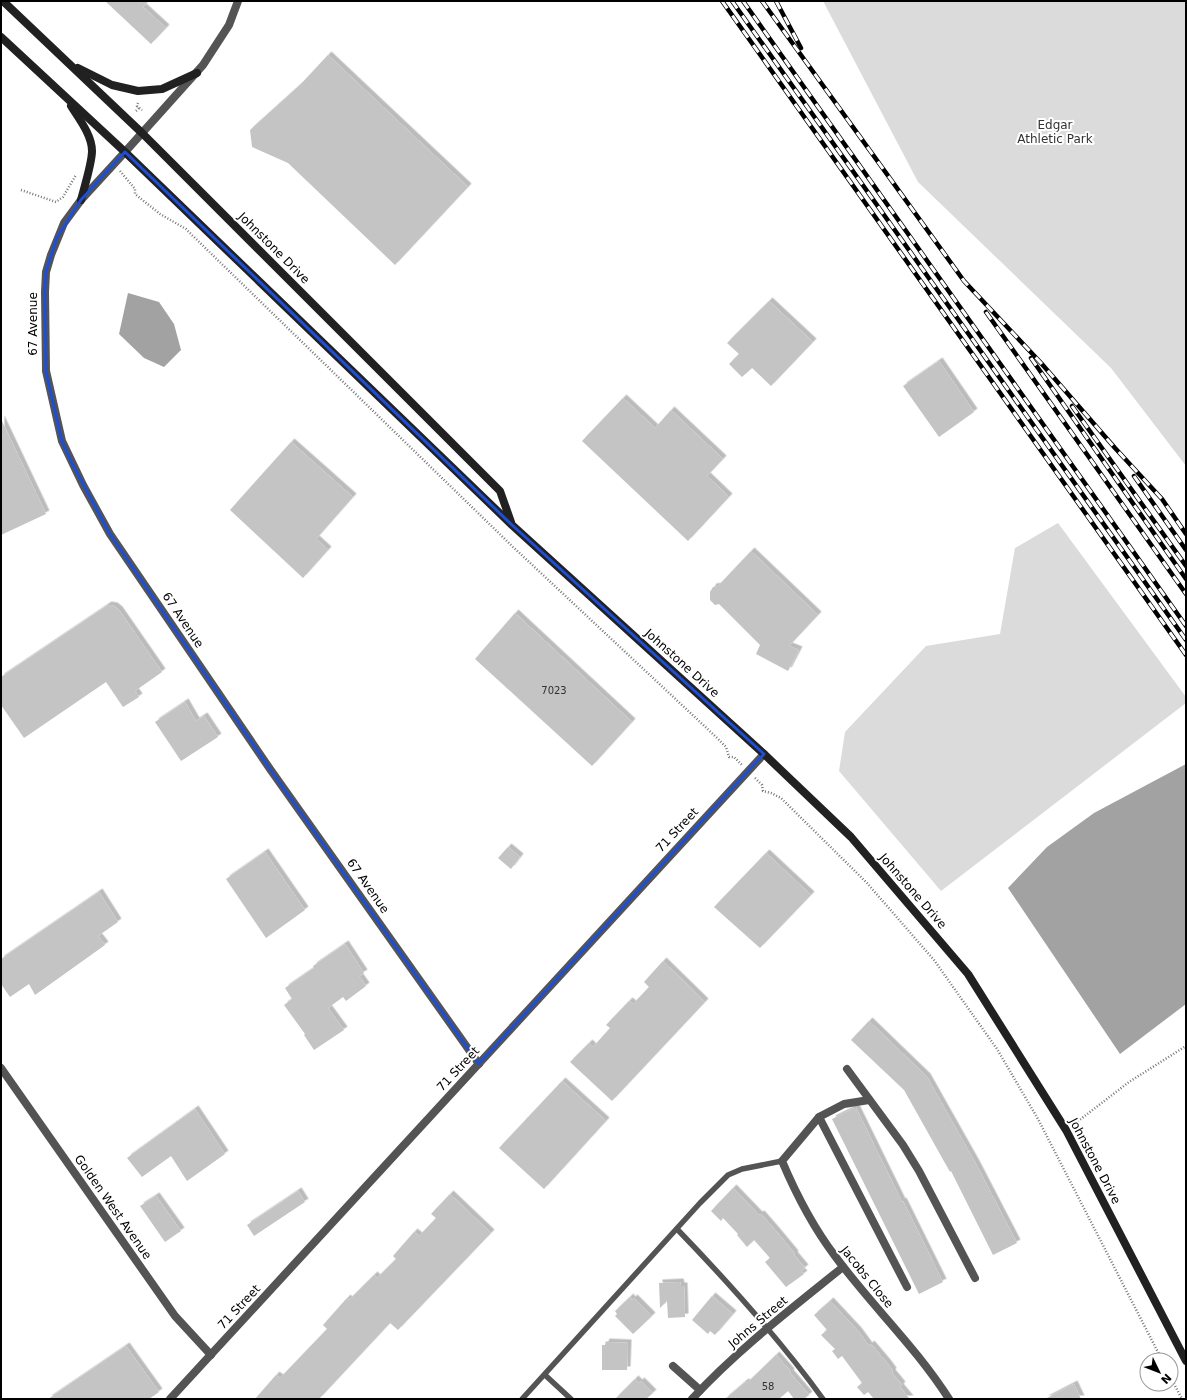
<svg xmlns="http://www.w3.org/2000/svg" width="1187" height="1400" viewBox="0 0 1187 1400" font-family="'DejaVu Sans',sans-serif">
  <defs>
    <filter id="shadow"><feDropShadow dx="3.5" dy="-3.5" stdDeviation="0" flood-color="#0004"/></filter>
  </defs>
  <rect width="100%" height="100%" fill="#fff"/>
  <g fill="#dbdbdb">
    <polygon points="823,1 1186,1 1186,466 1111,368 918,182"/>
    <polygon points="1058,523 1186,697 1186,703 941,891 839,771 845,732 926,646 1000,634 1015,548"/>
  </g>
  <g fill="#a2a2a2">
    <polygon points="128,293 159,302 174,324 181,350 164,367 144,358 119,334"/>
    <polygon points="1186,764 1186,1004 1120,1054 1008,888 1047,847 1094,813"/>
  </g>
  <g fill="#c4c4c4" filter="url(#shadow)">
    <polygon points="105,1 148,1 143,7 166,28 151,44"/>
    <polygon points="328,55 468,187 395,265 288,163 252,147 250,130 301,84"/>
    <polygon points="769,301 813,342 771,386 752,368 742,377 729,364 739,354 727,343"/>
    <polygon points="939,361 974,412 939,437 903,386"/>
    <polygon points="623,398 655,428 671,410 723,459 707,476 729,497 688,541 582,441"/>
    <polygon points="1,419 46,514 1,535"/>
    <polygon points="291,442 353,497 316,539 328,550 303,578 230,510"/>
    <polygon points="751,551 818,615 789,646 799,650 788,671 756,654 760,645 719,604 715,605 710,600 710,592 713,587 718,586"/>
    <polygon points="108,605 114,606 119,610 162,672 135,691 139,697 123,707 106,682 24,738 1,705 1,677"/>
    <polygon points="515,613 632,722 592,766 475,659"/>
    <polygon points="185,702 196,721 204,716 218,737 181,761 155,722"/>
    <polygon points="508,847 520,857 511,869 498,858"/>
    <polygon points="265,852 305,910 266,938 226,879"/>
    <polygon points="766,853 811,895 760,948 714,907"/>
    <polygon points="99,892 118,922 98,936 105,945 35,995 29,984 10,997 1,984 1,959"/>
    <polygon points="345,944 364,973 359,976 366,986 346,1001 343,997 328,1008 344,1030 314,1050 304,1035 305,1034 284,1005 292,999 285,988 314,968 313,966"/>
    <polygon points="663,961 705,1002 612,1101 570,1062 589,1043 593,1047 610,1028 606,1025 629,1001 633,1004 649,987 644,982"/>
    <polygon points="869,1021 927,1077 976,1164 1017,1243 993,1255 951,1171 950,1172 904,1090 851,1040"/>
    <polygon points="562,1081 606,1121 544,1189 499,1148"/>
    <polygon points="854,1108 856,1108 902,1202 903,1201 943,1282 919,1294 832,1119"/>
    <polygon points="195,1109 225,1154 187,1181 171,1156 142,1177 127,1158"/>
    <polygon points="733,1188 759,1215 761,1214 775,1230 795,1254 794,1255 805,1268 801,1271 804,1274 786,1287 765,1262 770,1258 754,1240 747,1247 737,1235 738,1234 723,1218 721,1221 711,1211"/>
    <polygon points="298,1191 305,1202 254,1236 247,1225"/>
    <polygon points="450,1194 491,1233 398,1330 390,1323 319,1399 255,1399 276,1375 280,1378 327,1329 323,1325 347,1298 349,1300 374,1275 377,1278 396,1259 393,1256 414,1232 419,1236 436,1218 431,1214"/>
    <polygon points="156,1196 181,1231 165,1242 140,1206"/>
    <polygon points="680,1282 681,1286 684,1286 685,1317 668,1318 667,1301 660,1308 659,1283"/>
    <polygon points="712,1296 733,1314 715,1335 710,1331 708,1334 692,1320"/>
    <polygon points="630,1297 632,1300 634,1298 652,1316 633,1334 615,1316 617,1314 615,1311"/>
    <polygon points="830,1301 858,1331 869,1346 871,1344 887,1363 893,1371 892,1373 902,1385 900,1387 910,1399 874,1399 868,1392 864,1395 857,1387 862,1383 842,1356 838,1359 832,1351 835,1349 821,1335 827,1330 814,1315"/>
    <polygon points="606,1342 628,1343 627,1370 602,1370 602,1345 605,1345"/>
    <polygon points="126,1346 159,1392 149,1399 48,1399"/>
    <polygon points="776,1355 791,1372 790,1373 809,1395 804,1399 794,1399 788,1391 779,1399 725,1399 745,1382 747,1383"/>
    <polygon points="635,1379 639,1383 641,1381 653,1393 646,1399 615,1399"/>
    <polygon points="1074,1384 1081,1399 1045,1399"/>
  </g>
  <g fill="none" stroke-linecap="round" stroke-linejoin="round">
    <g stroke="#767676" stroke-width="2.5" stroke-dasharray="1 2" stroke-linecap="butt">
      <polyline points="138,103 137,106 142,110"/>
      <polyline points="136,111 139,108"/>
      <polyline points="120,171 135,189 135,194 160,214 186,229 193,236 512,546 715,736 726,747 729,757 734,757 742,765"/>
      <polyline points="21,190 56,202 63,197 76,175"/>
      <polyline points="755,778 762,785 763,791 771,793 781,798 867,883 934,960 997,1049 1038,1119 1162,1360"/>
      <polyline points="1073,1125 1129,1082 1186,1046"/>
      <polyline points="1171,1378 1182,1399"/>
    </g>
    <g stroke="#545454" stroke-width="5.5">
      <path d="M677 1229C729 1283 779 1338 823 1399"/>
      <polyline points="545,1375 571,1399"/>
      <polyline points="522,1399 700,1203 728,1175 742,1169 782,1161"/>
    </g>
    <g stroke="#545454" stroke-width="8">
      <polyline points="125,152 81,200 64,223 51,255 46,272 45,292 46,371 62,441 83,485 110,534 270,769 479,1064"/>
      <polyline points="1,1068 175,1316 211,1355"/>
      <polyline points="847,1069 903,1145 919,1171 975,1278"/>
      <path d="M869 1100 844 1104 819 1117 782 1161C796 1194 813 1227 835 1256 871 1305 916 1347 949 1399"/>
      <polyline points="819,1117 907,1287"/>
      <polyline points="673,1366 700,1390"/>
      <polyline points="170,1399 764,754"/>
      <path d="M692 1399C737 1350 791 1309 843 1267"/>
    </g>
    <polyline stroke="#545454" stroke-width="8" points="125,152 203,65 229,25 238,1"/>
    <g stroke="#212121" stroke-width="8">
      <polyline points="3,1 142,133 500,491 511,522"/>
      <polyline points="1,37 125,152 512,525 764,754 851,837 968,974 1066,1130 1186,1361"/>
      <polyline points="78,68 112,85 138,91 162,89 197,73"/>
      <path d="M71 106C79 119 92 135 92 151 92 163 84 188 81 200"/>
    </g>
    <g stroke="#000" stroke-width="4.5">
      <g id="rail">
        <polyline points="722,1 1186,655"/>
        <polyline points="732,1 1186,640"/>
        <polyline points="743,1 1186,626"/>
        <polyline points="762,1 964,281 1041,363 1115,448 1162,499 1186,534"/>
        <polyline points="776,1 801,48"/>
        <polyline points="986,312 1186,594"/>
        <polyline points="1031,358 1186,579"/>
        <polyline points="1072,406 1186,566"/>
        <polyline points="1134,476 1186,550"/>
      </g>
    </g>
    <use href="#rail" stroke="#fff" stroke-width="3" stroke-dasharray="9" stroke-linecap="butt"/>
  </g>
  <path fill="none" stroke="#1d4ed8" stroke-width="3" stroke-linejoin="round" d="M125 152 512 525 764 754 479 1064 270 769 110 534 72 463 62 441 46 371 45 292 46 272 57 238 81 200Z"/>
  <g text-anchor="middle" dominant-baseline="central" stroke-width="4" stroke-linejoin="round" paint-order="stroke">
    <g font-size="10" fill="#313131">
      <text x="554" y="690">7023</text>
      <text x="768" y="1386">58</text>
    </g>
    <g font-size="12" fill="#323232" stroke="#fff">
      <text x="1055" y="125">Edgar<tspan x="1055" dy="14">Athletic Park</tspan></text>
    </g>
    <g font-size="12" fill="#000" stroke="#fff">
      <text transform="translate(274 248) rotate(45)">Johnstone Drive</text>
      <text transform="translate(33 324) rotate(-90)">67 Avenue</text>
      <text transform="translate(183 620) rotate(56)">67 Avenue</text>
      <text transform="translate(682 663) rotate(42)">Johnstone Drive</text>
      <text transform="translate(677 830) rotate(-47)">71 Street</text>
      <text transform="translate(368 886) rotate(55)">67 Avenue</text>
      <text transform="translate(913 891) rotate(49)">Johnstone Drive</text>
      <text transform="translate(458 1069) rotate(-47)">71 Street</text>
      <text transform="translate(1095 1161) rotate(62)">Johnstone Drive</text>
      <text transform="translate(113 1207) rotate(55)">Golden West Avenue</text>
      <text transform="translate(867 1277) rotate(51)">Jacobs Close</text>
      <text transform="translate(239 1307) rotate(-47)">71 Street</text>
      <text transform="translate(758 1322) rotate(-40)">Johns Street</text>
    </g>
  </g>
  <rect width="1187" height="1400" fill="none" stroke="#000000" stroke-width="4"/>
  <g transform="translate(1159 1372) rotate(133)"><circle r="19" fill="#ffffff" stroke="#999999"/>
  <path d="M0-3L7 15L0 10L-7 15Z" fill="#000000"/>
  <text y="-6" font-size="11" font-weight="bold" text-anchor="middle" fill="#000000">N</text>
  </g>
</svg>
